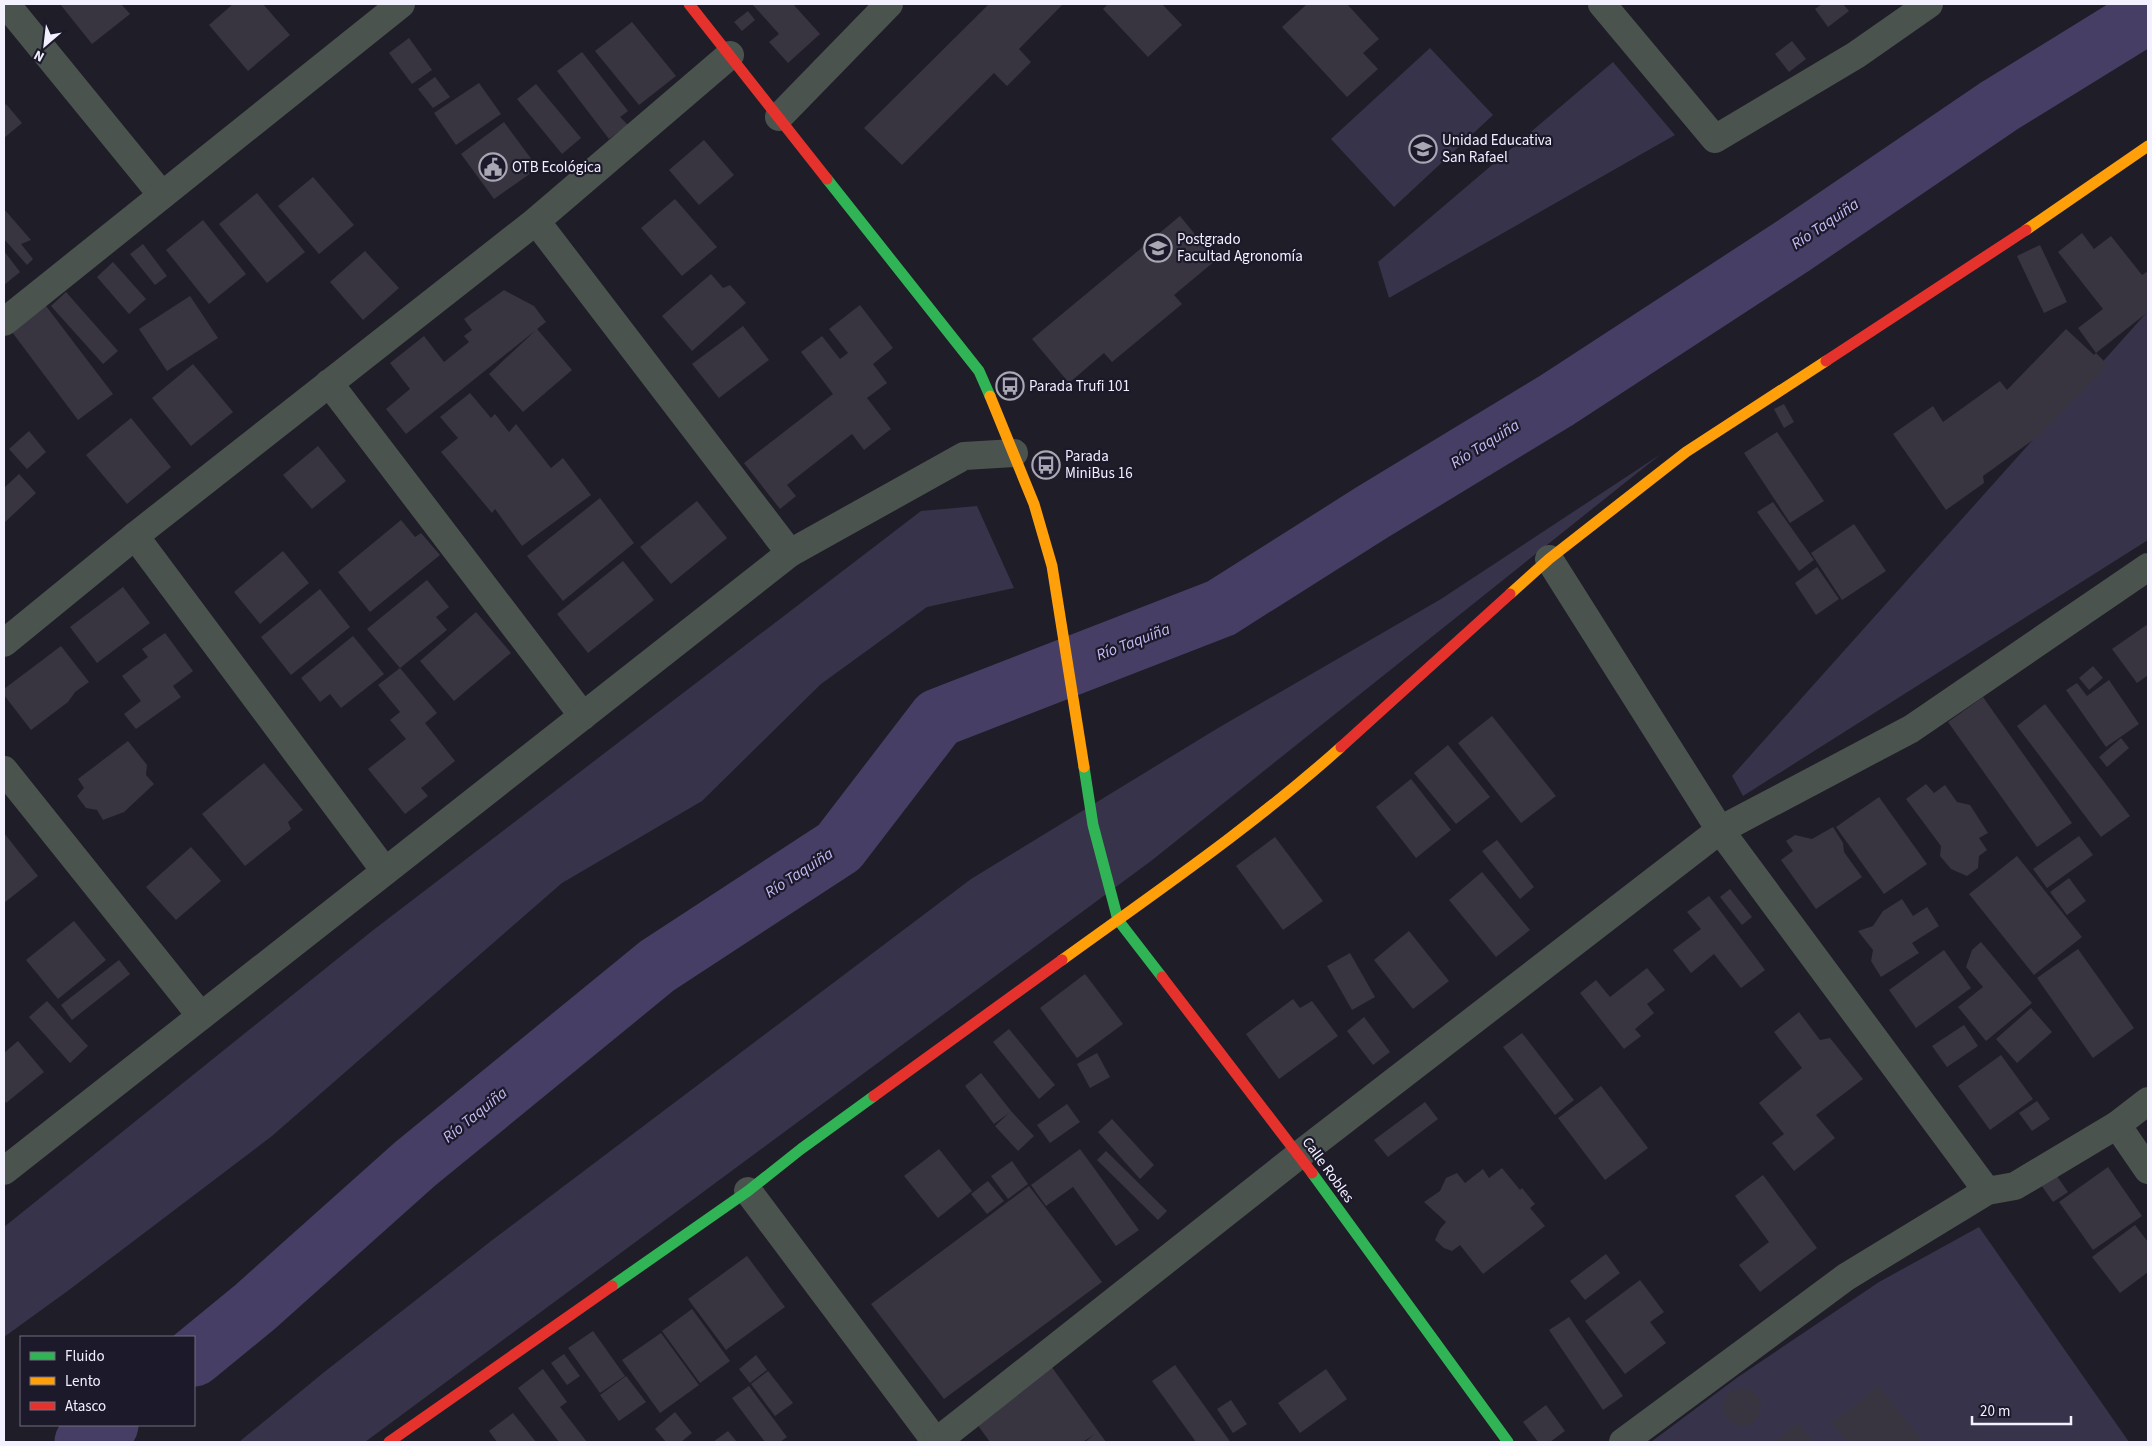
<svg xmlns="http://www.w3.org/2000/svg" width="2152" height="1446" viewBox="0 0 2152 1446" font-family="'Source Sans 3',sans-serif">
  <rect width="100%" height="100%" fill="#1f1d27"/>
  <g fill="#37334a">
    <polygon points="1430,48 1493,115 1394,207 1331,139"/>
    <polygon points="1613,62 1675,135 1389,298 1378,262"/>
    <polygon points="2148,311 2148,540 1743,796 1732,776"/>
    <polygon points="1661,454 1151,861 365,1442 239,1442 323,1373 491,1241 971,879 1218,728 1441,599"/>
    <polygon points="977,506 1014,588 927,607 821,684 702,801 562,883 272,1136 69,1290 4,1337 4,1227 372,931 921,511"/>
    <polygon points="1979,1227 2129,1442 1651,1442 1738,1377 1879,1282"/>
  </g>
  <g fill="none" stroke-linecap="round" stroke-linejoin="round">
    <g stroke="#463e65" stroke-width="59">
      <polyline points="194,1357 255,1307 415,1164 657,966 839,847 938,718 1221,608 1371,513 1557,400 1793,246 1999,106 2148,14"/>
      <polyline points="84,1442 109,1425"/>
    </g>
  </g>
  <g fill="#383541">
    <polygon points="60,4 121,4 130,14 92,44"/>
    <polygon points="233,4 263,4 290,35 248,71 209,25"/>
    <polygon points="752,4 793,4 820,34 788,63 769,42 779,34"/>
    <polygon points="989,4 1063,4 1019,49 1031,62 1007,86 994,73 902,165 864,128"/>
    <polygon points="1108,4 1162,4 1182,25 1148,57 1103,9"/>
    <polygon points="1307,4 1347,4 1379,39 1363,53 1378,69 1347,97 1282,27"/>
    <polygon points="1822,4 1843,4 1849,11 1828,27 1815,9"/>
    <polygon points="748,11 755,20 742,31 734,22"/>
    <polygon points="632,22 676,76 639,105 595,51"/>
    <polygon points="409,38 432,70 412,84 389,53"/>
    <polygon points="1792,41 1806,59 1789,72 1775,54"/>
    <polygon points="582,52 628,111 620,117 628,125 609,139 557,71"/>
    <polygon points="435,77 450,97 433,108 418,89"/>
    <polygon points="479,83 501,114 456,145 434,113"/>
    <polygon points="536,84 581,138 562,154 517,99"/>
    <polygon points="6,104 22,123 4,138 4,106"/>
    <polygon points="504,122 538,168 494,199 461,154"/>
    <polygon points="704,140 734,175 699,205 669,170"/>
    <polygon points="313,177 354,225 319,254 278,206"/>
    <polygon points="257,193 305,252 267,283 219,224"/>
    <polygon points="675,199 717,247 682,276 641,228"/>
    <polygon points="4,209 31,240 21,244 33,259 27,265 4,239"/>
    <polygon points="1180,216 1216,260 1174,295 1182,304 1112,362 1104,353 1069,383 1032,339"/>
    <polygon points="203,220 246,274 209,304 166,250"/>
    <polygon points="2082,233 2094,249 2111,236 2142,275 2148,271 2148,312 2096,353 2108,365 2040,435 1983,476 1984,483 1946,510 1893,434 1933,406 1943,422 2000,381 2007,390 2066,329 2094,355 2096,353 2078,328 2103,309 2058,252"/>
    <polygon points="143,244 167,276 155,285 130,254"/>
    <polygon points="2040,245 2067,302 2044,313 2017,256"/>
    <polygon points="4,251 20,272 4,285"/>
    <polygon points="365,251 399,288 363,320 330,282"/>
    <polygon points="113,262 146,299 129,314 97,277"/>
    <polygon points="711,274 723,288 730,285 746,303 692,351 662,316"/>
    <polygon points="504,290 534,306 546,322 537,329 572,370 523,412 489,374 536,330 406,434 386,409 410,389 390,363 424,336 444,362 469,342 464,336 472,330 464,319"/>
    <polygon points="66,292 118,351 103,364 51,306"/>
    <polygon points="190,296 218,338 167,371 139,329"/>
    <polygon points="860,305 893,348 873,364 887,383 867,398 891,429 864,450 852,434 787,485 796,496 780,509 744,463 833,394 801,352 822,336 840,359 848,353 829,329"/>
    <polygon points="46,306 113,394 78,420 12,332"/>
    <polygon points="743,326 769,360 719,398 692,364"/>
    <polygon points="193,364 233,412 191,446 152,398"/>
    <polygon points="470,393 491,418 495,414 509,432 516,424 551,468 563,458 591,495 522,546 495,509 492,513 441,452 458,438 440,417"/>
    <polygon points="1784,404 1794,422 1784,428 1774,409"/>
    <polygon points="131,418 171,467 127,504 86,455"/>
    <polygon points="29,431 46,452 27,469 9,449"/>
    <polygon points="1777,432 1824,501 1790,523 1744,453"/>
    <polygon points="318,446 346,481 312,509 283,475"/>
    <polygon points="19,474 36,493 4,523 4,488"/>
    <polygon points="600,498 634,543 563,601 527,556"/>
    <polygon points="697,501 727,538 671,584 640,547"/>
    <polygon points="1773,502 1814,560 1799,571 1757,512"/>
    <polygon points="401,520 415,537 421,533 440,555 370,612 338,572"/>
    <polygon points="1854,524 1886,571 1842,600 1811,553"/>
    <polygon points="283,551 309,583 260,624 234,592"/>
    <polygon points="623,561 654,600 588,653 557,614"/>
    <polygon points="1817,567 1839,599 1816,615 1795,583"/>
    <polygon points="427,580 449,607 436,617 447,630 400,668 367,629"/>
    <polygon points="123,587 150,623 97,663 70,627"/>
    <polygon points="320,589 350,627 291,675 261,637"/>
    <polygon points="476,612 511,653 454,701 420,661"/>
    <polygon points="2148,624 2148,677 2147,676 2137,683 2112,649"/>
    <polygon points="165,633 193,671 173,686 181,697 136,729 124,714 141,701 122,676 148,657 142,649"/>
    <polygon points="353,636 384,674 341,708 330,694 320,702 301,678"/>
    <polygon points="61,646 89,682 75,692 68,702 31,730 4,695 4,689"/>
    <polygon points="2093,666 2103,678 2089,690 2079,678"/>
    <polygon points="400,668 437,713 425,723 455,761 421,788 428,796 405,814 368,769 406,739 390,720 400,712 378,685"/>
    <polygon points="2109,680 2139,724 2106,747 2066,690 2077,683 2087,696"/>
    <polygon points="1983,697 2072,823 2037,847 1948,722"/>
    <polygon points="2045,704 2130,816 2101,837 2017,726"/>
    <polygon points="1492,716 1556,796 1521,823 1458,743"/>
    <polygon points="2121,738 2129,748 2107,767 2099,757"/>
    <polygon points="128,741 147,765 146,775 154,784 124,812 103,820 97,810 86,808 77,796 84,788 78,779"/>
    <polygon points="1448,745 1490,797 1456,824 1414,773"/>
    <polygon points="264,763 303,810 288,822 291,829 245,866 202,814"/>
    <polygon points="1411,779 1451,830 1416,858 1376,807"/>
    <polygon points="1926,784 1934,793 1945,785 1957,802 1970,805 1988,833 1979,838 1987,850 1979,856 1978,868 1967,876 1951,869 1940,856 1941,846 1906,799"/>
    <polygon points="1879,797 1927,864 1884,894 1836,827"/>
    <polygon points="1833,827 1843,843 1844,852 1862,877 1816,909 1781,860 1793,851 1786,841 1795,835 1812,839"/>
    <polygon points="4,833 38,876 4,903"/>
    <polygon points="2079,836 2093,855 2047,888 2033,869"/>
    <polygon points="1275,837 1323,901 1283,930 1236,866"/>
    <polygon points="1497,840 1534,887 1520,899 1482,851"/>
    <polygon points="191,847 221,881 176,920 146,887"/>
    <polygon points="2017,856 2082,937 2034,975 1969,894"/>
    <polygon points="1482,872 1530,930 1496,957 1449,900"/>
    <polygon points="2069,878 2086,901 2067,915 2050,892"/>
    <polygon points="1730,889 1752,917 1742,925 1720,897"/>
    <polygon points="1709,896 1765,970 1741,988 1714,954 1691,973 1673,950 1701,929 1687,912"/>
    <polygon points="1902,899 1913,916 1927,907 1939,926 1912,943 1919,953 1881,977 1871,961 1873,950 1858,931 1873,926 1883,911"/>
    <polygon points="74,921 106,960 58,999 26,960"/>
    <polygon points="1409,931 1449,981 1413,1009 1374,960"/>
    <polygon points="1981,942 2032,1003 1986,1041 1958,1007 1983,987 1966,967 1972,950"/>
    <polygon points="2078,949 2134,1028 2093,1058 2037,978"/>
    <polygon points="1944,950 1971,988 1916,1028 1889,990"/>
    <polygon points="1350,953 1375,997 1352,1010 1327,966"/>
    <polygon points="119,960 130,974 72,1020 61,1005"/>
    <polygon points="1647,968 1665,990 1647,1004 1654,1013 1635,1029 1641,1036 1624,1049 1580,993 1596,980 1610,997"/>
    <polygon points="1085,974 1123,1024 1077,1058 1040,1008"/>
    <polygon points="1293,999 1300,1008 1312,1001 1338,1036 1279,1079 1246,1034"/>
    <polygon points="47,1001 88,1046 70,1063 29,1017"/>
    <polygon points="2031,1008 2052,1032 2017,1063 1996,1039"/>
    <polygon points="1799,1012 1820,1040 1830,1038 1863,1079 1816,1115 1835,1138 1794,1171 1772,1143 1784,1134 1759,1103 1802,1068 1774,1032"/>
    <polygon points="1364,1017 1390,1052 1373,1065 1347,1031"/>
    <polygon points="1964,1025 1978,1046 1947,1067 1932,1046"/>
    <polygon points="1009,1029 1055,1085 1039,1099 993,1042"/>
    <polygon points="1522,1033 1574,1100 1555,1115 1503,1047"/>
    <polygon points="18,1041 44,1072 6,1103 4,1100 4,1053"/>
    <polygon points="1097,1053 1110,1077 1090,1088 1077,1064"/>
    <polygon points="2001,1055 2033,1099 1990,1130 1958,1086"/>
    <polygon points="981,1073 1011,1111 1034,1136 1018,1151 995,1126 1009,1113 994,1124 965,1086"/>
    <polygon points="1601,1086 1648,1148 1605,1180 1558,1118"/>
    <polygon points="2037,1101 2050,1119 2032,1131 2019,1113"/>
    <polygon points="1425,1102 1438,1119 1388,1157 1374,1140"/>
    <polygon points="1067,1104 1080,1122 1050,1143 1037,1125"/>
    <polygon points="1112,1119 1154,1165 1140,1179 1098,1132"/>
    <polygon points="939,1149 972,1191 938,1218 904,1176"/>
    <polygon points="1080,1149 1139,1230 1116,1246 1073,1187 1046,1206 1031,1185"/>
    <polygon points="1106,1151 1167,1211 1158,1220 1097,1160"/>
    <polygon points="1012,1161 1028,1184 1008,1199 991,1176"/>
    <polygon points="2108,1167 2142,1216 2093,1250 2059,1202"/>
    <polygon points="1502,1168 1520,1190 1522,1188 1535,1204 1530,1208 1545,1226 1483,1274 1460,1245 1452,1251 1444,1248 1435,1240 1440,1229 1446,1222 1424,1202 1440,1191 1446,1178 1457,1173 1465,1183 1483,1169 1489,1178"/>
    <polygon points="2054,1172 2068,1192 2053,1202 2039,1182"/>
    <polygon points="1763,1175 1817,1248 1760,1292 1739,1265 1769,1242 1735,1196"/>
    <polygon points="988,1181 1004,1201 987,1214 971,1194"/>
    <polygon points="1029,1186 1102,1282 944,1399 871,1304"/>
    <polygon points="2135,1225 2148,1242 2148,1272 2120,1293 2092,1257"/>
    <polygon points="1606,1254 1620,1273 1585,1300 1570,1281"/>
    <polygon points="747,1256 785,1307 726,1350 688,1299"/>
    <polygon points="1640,1280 1664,1312 1650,1322 1666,1343 1625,1374 1585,1321"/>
    <polygon points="692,1309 730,1361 700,1383 662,1331"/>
    <polygon points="1569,1317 1623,1396 1603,1410 1549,1330"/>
    <polygon points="593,1331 625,1376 600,1393 568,1348"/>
    <polygon points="661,1333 699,1385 660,1413 622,1360"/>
    <polygon points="564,1354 580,1376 567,1385 551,1363"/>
    <polygon points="756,1355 767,1370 750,1383 739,1369"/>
    <polygon points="1175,1365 1229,1440 1230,1442 1196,1442 1152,1381"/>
    <polygon points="1051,1366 1106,1442 1085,1442 1095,1434 1083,1442 990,1442 974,1420"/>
    <polygon points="543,1369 567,1402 560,1407 587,1442 559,1442 518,1388"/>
    <polygon points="1326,1369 1347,1399 1300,1433 1278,1403"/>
    <polygon points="768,1371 793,1403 775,1416 751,1384"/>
    <polygon points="626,1376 646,1402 619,1421 600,1395"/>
    <polygon points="749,1386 787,1437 780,1442 765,1442 732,1398"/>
    <polygon points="1879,1386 1924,1442 1847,1442 1831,1423"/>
    <circle cx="1742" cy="1407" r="19"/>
    <polygon points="1231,1400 1247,1424 1233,1433 1217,1409"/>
    <polygon points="1546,1405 1565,1431 1550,1442 1538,1442 1523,1422"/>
    <polygon points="675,1412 692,1433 681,1442 666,1442 655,1429"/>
    <polygon points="513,1413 536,1442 497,1442 489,1431"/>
    <polygon points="1798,1423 1814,1442 1774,1442"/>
    <polygon points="728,1431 737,1442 713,1442"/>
  </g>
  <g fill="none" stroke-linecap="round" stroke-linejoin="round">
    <g stroke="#4a534d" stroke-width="28">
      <polyline points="6,4 162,195"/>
      <polyline points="1602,4 1715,139 1856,55 1929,4"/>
      <polyline points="779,117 889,4"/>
      <polyline points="536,221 790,553"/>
      <polyline points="4,322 401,4"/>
      <polyline points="329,383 583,716"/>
      <polyline points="135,536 385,871"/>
      <polyline points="1549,559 1720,830 1987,1191"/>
      <polyline points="4,643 135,536 536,221 730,55"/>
      <polyline points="4,770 201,1016"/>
      <polyline points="2117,1125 2148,1170"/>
      <polyline points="4,1171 790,553 964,456 1014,453"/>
      <polyline points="748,1191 936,1442"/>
      <polyline points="936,1442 1299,1155 1720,830 1911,729 2148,567"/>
      <polyline points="1623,1442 1846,1277 1987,1191 2015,1186 2117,1125 2148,1101"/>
    </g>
    <g stroke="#30b455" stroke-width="11">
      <polyline points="827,179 979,371 990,396"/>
      <polyline points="1084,767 1093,825 1118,920 1162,977"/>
      <polyline points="1312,1173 1508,1442"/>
      <polyline points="612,1286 748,1191 801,1149 874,1096"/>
    </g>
    <g stroke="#ff9f0a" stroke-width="11">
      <polyline points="2026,230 2148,146"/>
      <polyline points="990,396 1034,504 1052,566 1084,767"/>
      <polyline points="1510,594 1549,559 1686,452 1826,361"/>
      <path d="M1062 960C1156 892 1254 825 1341 747"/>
    </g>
    <g stroke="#e5322d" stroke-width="11">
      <polyline points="689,4 827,179"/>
      <polyline points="1826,361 2026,230"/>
      <polyline points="1341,747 1510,594"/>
      <polyline points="1162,977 1312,1173"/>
      <polyline points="874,1096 1062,960"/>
      <polyline points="389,1442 612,1286"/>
    </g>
  </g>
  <defs>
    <g id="school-ring" transform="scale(1.4375)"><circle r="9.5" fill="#1c192b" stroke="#a9a7b3" stroke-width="1.5"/><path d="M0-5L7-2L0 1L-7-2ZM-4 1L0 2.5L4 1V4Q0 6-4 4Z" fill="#a9a7b3"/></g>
    <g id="civic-ring" transform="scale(1.4375)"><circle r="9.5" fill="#1c192b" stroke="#a9a7b3" stroke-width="1.5"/><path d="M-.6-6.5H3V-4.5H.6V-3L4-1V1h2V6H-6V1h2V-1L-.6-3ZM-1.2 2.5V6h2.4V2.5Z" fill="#a9a7b3"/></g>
    <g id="university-ring" transform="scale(1.4375)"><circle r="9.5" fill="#1c192b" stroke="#a9a7b3" stroke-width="1.5"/><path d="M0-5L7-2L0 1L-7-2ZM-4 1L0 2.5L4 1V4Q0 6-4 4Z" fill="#a9a7b3"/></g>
    <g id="bus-ring" transform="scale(1.4375)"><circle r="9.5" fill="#1c192b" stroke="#a9a7b3" stroke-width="1.5"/><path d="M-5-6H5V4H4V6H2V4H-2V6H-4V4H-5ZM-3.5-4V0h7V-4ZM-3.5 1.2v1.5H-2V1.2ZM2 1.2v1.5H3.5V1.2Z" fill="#a9a7b3"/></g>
  </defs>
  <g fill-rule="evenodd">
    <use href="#school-ring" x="1423" y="149"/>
    <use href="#civic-ring" x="493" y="167"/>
    <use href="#university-ring" x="1158" y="248"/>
    <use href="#bus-ring" x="1010" y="386"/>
    <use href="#bus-ring" x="1046" y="465"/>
  </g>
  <g text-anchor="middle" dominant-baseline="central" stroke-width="4.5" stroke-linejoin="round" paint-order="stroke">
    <g font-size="15" fill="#f3f1ff" stroke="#1c192b" text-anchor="start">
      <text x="1442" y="140">Unidad Educativa<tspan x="1442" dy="17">San Rafael</tspan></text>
      <text x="512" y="167">OTB Ecológica</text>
      <text x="1177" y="239">Postgrado<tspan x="1177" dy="17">Facultad Agronomía</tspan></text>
      <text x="1029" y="386">Parada Trufi 101</text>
      <text x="1065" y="456">Parada<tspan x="1065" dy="17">MiniBus 16</tspan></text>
    </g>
    <g font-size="15" fill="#f3f1ff" stroke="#1c192b">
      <text transform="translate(1328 1170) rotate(54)">Calle Robles</text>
    </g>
    <g font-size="16" font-style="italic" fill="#c6bbf4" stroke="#1c192b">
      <text transform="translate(1825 224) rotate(-34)">Río Taquiña</text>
      <text transform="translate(1485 444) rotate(-32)">Río Taquiña</text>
      <text transform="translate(1133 642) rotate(-21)">Río Taquiña</text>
      <text transform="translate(799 873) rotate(-33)">Río Taquiña</text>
      <text transform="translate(475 1115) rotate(-39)">Río Taquiña</text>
    </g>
  </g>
  <rect width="2152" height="1446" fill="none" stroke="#f3f1ff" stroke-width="10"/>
  <rect x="20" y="1336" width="175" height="90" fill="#1c192b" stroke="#726f80"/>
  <rect x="30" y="1352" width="25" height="8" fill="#30b455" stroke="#726f80"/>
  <text x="65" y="1361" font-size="15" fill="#f3f1ff">Fluido</text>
  <rect x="30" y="1377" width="25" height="8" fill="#ff9f0a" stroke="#726f80"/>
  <text x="65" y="1386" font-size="15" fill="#f3f1ff">Lento</text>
  <rect x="30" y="1402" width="25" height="8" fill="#e5322d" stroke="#726f80"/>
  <text x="65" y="1411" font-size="15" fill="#f3f1ff">Atasco</text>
  <g transform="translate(45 45) rotate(208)" stroke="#1c192b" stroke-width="4" paint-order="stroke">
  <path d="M0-4L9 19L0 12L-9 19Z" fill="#f3f1ff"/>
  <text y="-8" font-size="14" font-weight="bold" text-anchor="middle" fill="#f3f1ff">N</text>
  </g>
  <path d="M1972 1416v8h99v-8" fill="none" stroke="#f3f1ff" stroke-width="2.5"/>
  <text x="1980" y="1416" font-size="15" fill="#f3f1ff" stroke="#1c192b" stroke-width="4" paint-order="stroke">20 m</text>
</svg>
